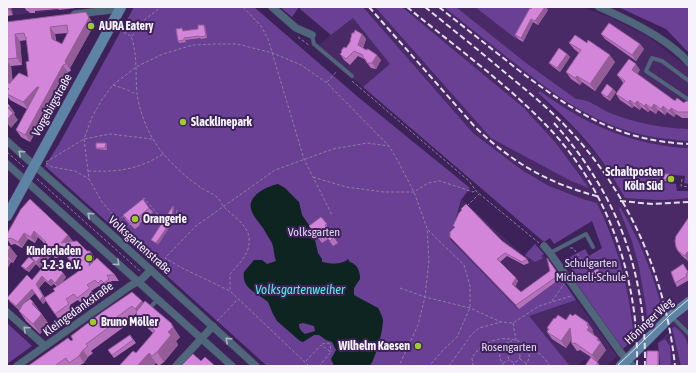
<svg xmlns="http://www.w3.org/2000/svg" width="696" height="373" viewBox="0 0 696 373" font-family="'Asap Condensed',sans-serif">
  <rect width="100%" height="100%" fill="#3d2259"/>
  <g fill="#492a67">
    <polygon points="7,7 59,7 59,10 7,16"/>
    <polygon points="363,7 375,7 491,138 588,187 556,143 524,108 402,7 475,7 516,39 534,7 581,7 612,18 650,38 689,68 689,148 649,144 629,139 605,130 583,119 557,104 540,91 538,93 556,113 575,129 626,190 628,198 651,201 675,200 689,198 689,366 660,366 660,352 659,342 672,328 668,307 634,338 632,317 624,273 610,229 597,203 583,199 549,186 522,170 473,133"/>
    <polygon points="353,18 391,64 363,87 316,48 331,35"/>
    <polygon points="462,200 524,256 535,244 561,278 518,309 450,239"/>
    <polygon points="576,300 617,356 607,366 596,366 585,359 577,366 570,366 528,316"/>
  </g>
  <g fill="#694094">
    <polygon points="134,7 254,7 358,97 470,188 461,200 450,239 518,309 561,278 576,300 529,316 570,366 267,366 45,166 59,144"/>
    <polygon points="280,7 299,7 292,17"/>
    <path d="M301 7H363L473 133 522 170 549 186 583 199 597 203C619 248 629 288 634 338L623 349 569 273 573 271 566 259 585 249 589 256 602 248 592 221 554 244 550 238 544 242 363 87 390 64 353 18 331 35 300 9Z"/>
    <polygon points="375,7 402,7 524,108 556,143 589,188 571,181 491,138"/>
    <path d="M444 7H456L526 63 576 99C588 99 599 108 610 113 635 123 662 128 689 129V141C662 139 634 135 609 124 575 110 546 88 517 65 493 46 468 26 444 7Z"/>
    <polygon points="475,7 534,7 516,39"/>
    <polygon points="618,7 689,7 689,51 687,51 666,29"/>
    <path d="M540 91C584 124 634 146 689 148V184L684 183 685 176 664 174 662 182 676 184 677 191H689V198C667 201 647 200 625 198 601 153 576 127 538 93Z"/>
    <path d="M620 207C640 240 653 274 663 312L649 325 639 267 632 241 619 209Z"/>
    <polygon points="535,244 544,254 541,256 543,258 535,262 525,255"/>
    <polygon points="7,323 32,346 7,364"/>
    <path d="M675 327C690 338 689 348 689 366H681L672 328Z"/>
    <polygon points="665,339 670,346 671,366 660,366 658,343"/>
  </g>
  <path fill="#0d2421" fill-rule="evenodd" d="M278 184 285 188 299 202 302 215 313 231 318 253 322 259V262C330 264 342 265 348 259L350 262C358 265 360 271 360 279L354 288V295L378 308C380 312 382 315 383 320 383 331 376 357 370 366H334L331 359 336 350 332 342 326 340 319 335H314L303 342 300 341 277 321 273 314 268 302C258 293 241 289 244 272L254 260H262L267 264 276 261C274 256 274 251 273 246 272 242 269 238 267 235 263 226 256 221 252 212 245 196 266 187 278 184ZM303 323 314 326 315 331 305 334C301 331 299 329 299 324Z"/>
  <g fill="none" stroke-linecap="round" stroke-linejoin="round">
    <g stroke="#573f70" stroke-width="4.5">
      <g id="lane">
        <polyline points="312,35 314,44 352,76"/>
        <polyline points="689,81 662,61 652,58 646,71 689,100"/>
        <polyline points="550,253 586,234 593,247"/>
        <polyline points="148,310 157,300"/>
        <polyline points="672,317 689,334"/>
      </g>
    </g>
    <g stroke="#573f70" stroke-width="8">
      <g id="street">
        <polyline points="272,7 296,28 312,35"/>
        <path d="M599 7C627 19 669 39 689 63"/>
        <polyline points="75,14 120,9"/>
        <polyline points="7,141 108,231 256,366"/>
        <polyline points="7,164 232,366"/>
        <polyline points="544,246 550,253 621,353 633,366"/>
        <polyline points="7,312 45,346"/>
        <polyline points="17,366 130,286 142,279 151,270"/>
        <polyline points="176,366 213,326"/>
      </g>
    </g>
    <g stroke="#573f70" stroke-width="11">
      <g id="secondary">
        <polyline points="7,216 121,7"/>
        <polyline points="621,366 671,316 689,302"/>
      </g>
    </g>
    <g stroke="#8f7ea0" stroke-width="1" stroke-dasharray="3 2" stroke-linecap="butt">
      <polyline points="243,7 261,26 268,39 304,159 332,215"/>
      <path d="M119 30 131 36C138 56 135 73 137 93 138 106 146 128 153 139 164 158 182 174 200 187 205 191 213 193 218 198 221 201 222 205 225 208 233 216 248 225 249 238 251 253 239 264 230 274V290"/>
      <polyline points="132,36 143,21 161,7"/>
      <polyline points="298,37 310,46"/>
      <polyline points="352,81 469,181 476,191 539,243"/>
      <polyline points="327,82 337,71"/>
      <polyline points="113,85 125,89 136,94"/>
      <polyline points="7,152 24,167"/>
      <polyline points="46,162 84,139 110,134 152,139"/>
      <polyline points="46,163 52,167 75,171 89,179"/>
      <path d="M88 171C117 172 138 170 163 154"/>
      <polyline points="313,177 346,187 384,192 414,192 428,183 440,181 473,192 475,191"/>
      <polyline points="37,179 141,272"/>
      <polyline points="682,179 681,186 689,187"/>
      <polyline points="143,199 144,198 160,217 166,219"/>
      <polyline points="467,206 479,194"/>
      <polyline points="124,216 118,220 102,202 89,179 84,139 92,117 103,98 113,85 136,67 163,54 193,45 215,44 237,44 273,53 301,65 327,83 389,146 399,163 414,192 427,228 429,260 425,297 418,325 399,366"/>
      <polyline points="173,220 176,220 177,209"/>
      <polyline points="125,228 130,224"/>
      <polyline points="428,230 464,265 470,286 470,308 457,337 443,350 431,364 432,366"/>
      <polyline points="570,248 573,248 591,272"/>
      <polyline points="400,288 425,297 470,308 501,322 513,323 539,306 571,296"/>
      <polyline points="552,301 564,284"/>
      <polyline points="217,321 238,299"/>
      <polyline points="513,323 516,340 515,349"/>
      <polyline points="322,344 327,343 330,344 331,352"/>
      <polyline points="501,348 508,353"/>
      <circle cx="514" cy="356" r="6"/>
      <polyline points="520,353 527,348"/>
      <polyline points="520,359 527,364"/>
      <polyline points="306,361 321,345 331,352 319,366"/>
      <polyline points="503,363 509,360"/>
      <polyline points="309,366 230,291 180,267 165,258 196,226 275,170 333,149 367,143 389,146"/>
      <polyline points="449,366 472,334 479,328 501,322"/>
      <path d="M473 366 472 358C481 341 503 334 521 342 526 344 530 347 534 350 540 354 547 359 549 366"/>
      <path d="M504 366C496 356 500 344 512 341"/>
      <polyline points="513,366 514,363"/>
      <path d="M525 366C530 359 531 353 526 346"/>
    </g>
    <use href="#lane" stroke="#4f677b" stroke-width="3.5"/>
    <use href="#street" stroke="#4f677b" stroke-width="7"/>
    <use href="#secondary" stroke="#5d84a4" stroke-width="10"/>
    <polyline stroke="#e3deea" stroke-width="1" points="617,366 670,315 689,299"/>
    <g stroke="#e3deea" stroke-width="2" stroke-dasharray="6 3" stroke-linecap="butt">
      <path d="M369 7 476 128C514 164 550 184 600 197"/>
      <path d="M407 7C452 44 503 81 544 123 607 186 639 277 637 366"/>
      <path d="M425 7C451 28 477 49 502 70 526 90 551 110 572 133 631 197 666 279 675 366"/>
      <path d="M439 7C465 28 491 48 517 69 573 111 616 141 689 144"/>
      <path d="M554 123C617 194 646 271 645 366"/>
      <polyline points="620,201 653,204 689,202"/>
    </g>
  </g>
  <g fill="#b572bb" fill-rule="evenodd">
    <polygon points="7,7 13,15 7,16"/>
    <polygon points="24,7 84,7 59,10 58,9 35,11 35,13 30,13 28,11 27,11"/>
    <polygon points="531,9 548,10 538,25 533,22 523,42 518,39 515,35"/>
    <path d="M7 22 94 25 70 68 71 71 68 72 30 142 21 137 16 130 27 109 10 100 7 96V91L8 90 7 89ZM68 33 62 44 56 41 55 34ZM27 40 29 61 28 77 12 80 11 66 22 65 20 41Z"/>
    <polygon points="205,26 207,38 201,39 200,38 185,40 186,42 179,43 178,41 184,30 184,31 198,29"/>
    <polygon points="362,34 366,39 363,48 381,60 376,69 371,68 364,59 358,56 350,65 344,60 340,54"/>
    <polygon points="601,34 640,44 644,49 636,61 605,39"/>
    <polygon points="569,43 615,62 595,91 582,82 580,85 571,79 566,72 579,53 574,49"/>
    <polygon points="567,54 570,57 560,72 552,66 549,63"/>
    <polygon points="640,70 637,74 675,101 684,103 687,102 689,99 689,118 682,118 676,114 674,117 667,112 665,115 658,110 656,114 650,110 648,112 641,107 640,110 634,106 632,108 620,100 616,94 623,83 622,81 617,75"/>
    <polygon points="613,89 616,92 610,101 603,96 601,93"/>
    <polygon points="106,143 107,145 107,150 97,149 96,148"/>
    <polygon points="671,176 670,182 664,181 663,179"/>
    <polygon points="149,208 153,212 139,224 140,225 135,229 126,220 123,215"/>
    <path d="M21 209 87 251H90L94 257V261L115 275 119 281H111L113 285 108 289 105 286 102 289 99 286 91 291 94 294 81 303 78 300 70 305 73 310 59 320 46 301 43 304 35 293 28 300 33 302 48 323V325L40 334 26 321 19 311V310L10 302 7 297 32 280 46 271 54 269 63 273 66 277 61 284 79 271 78 269 71 263 67 257H68L66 254V253L64 251 57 258H55L52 255 40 268 36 264 29 272 24 269 21 266 34 261 32 258 45 244 38 237 35 243 28 239 22 248 15 244 11 245 7 239ZM45 281 51 286 54 284 57 287 55 291 45 298 39 288Z"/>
    <polygon points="321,217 330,230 329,230 338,243 333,246 328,239 322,243 309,226"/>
    <polygon points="689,217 689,261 688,261 682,256 678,251"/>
    <polygon points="450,237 502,241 527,259 529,263 524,265 507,256 500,262 516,278 518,281 515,287 521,292 550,271 547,258 561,278 519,309 453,240"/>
    <polygon points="7,245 10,247 17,256 13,263 11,262 7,269"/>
    <polygon points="683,264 689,273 689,280 677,287 675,283"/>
    <polygon points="601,273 603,279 594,282 591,278"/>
    <polygon points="142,301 143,303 180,337 176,341 178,345 164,362 159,366 156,363 153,366 119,366 136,353 153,333 143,324 136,314 137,313 122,324 124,327 91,351 93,353 88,357 84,363 79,366 71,366 71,365 69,366 28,366 71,341 73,340 71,336"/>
    <polygon points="555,319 566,320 593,330 592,331 594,334 593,335 598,338 606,350 597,362 591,358 598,363 600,366 585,366 591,357 580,350 577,351 572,344 571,340 566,348 552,339 547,332 548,329 547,328"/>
    <polygon points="130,335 136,343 114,358 108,350"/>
  </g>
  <g fill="#945d98">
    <polygon points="7,7 11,7 13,15 7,8"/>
    <polygon points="545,7 546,7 548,10 538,25 535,21"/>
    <polygon points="86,12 94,25 70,68 71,71 66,64 65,61"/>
    <polygon points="531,19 533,22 523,42 521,38"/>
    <polygon points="204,25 205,26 207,38 206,36"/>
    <polygon points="50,27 55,34 57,46 52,39"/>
    <polygon points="15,34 20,41 22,65 17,58"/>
    <polygon points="362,34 366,39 362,50 358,45"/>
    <polygon points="640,44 644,49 636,61 632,55"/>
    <polygon points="567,54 570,57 560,72 557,68"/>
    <polygon points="377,55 381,60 376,69 372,63"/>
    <polygon points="610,55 615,62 595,91 590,84"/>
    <polygon points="7,61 11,66 14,91 9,84 7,70"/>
    <polygon points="636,64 640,70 636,77 632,70"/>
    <polygon points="63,65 68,72 30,142 25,135"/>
    <polygon points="577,76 582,82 580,85 575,78"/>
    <polygon points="37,87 42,94 28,109 23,102"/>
    <polygon points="613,89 616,92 610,101 607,97"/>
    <polygon points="630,100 634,106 632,108 628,102"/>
    <polygon points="637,101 641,107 640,110 635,104"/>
    <polygon points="646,104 650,110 648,112 644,106"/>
    <polygon points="654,104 658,110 656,114 651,108"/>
    <polygon points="10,106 15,113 14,114 18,120 11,128 7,123 8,108"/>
    <polygon points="663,106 667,112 665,115 661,109"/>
    <polygon points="671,108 676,114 674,117 669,111"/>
    <polygon points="106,143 107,145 107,150 105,148"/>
    <polygon points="670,174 671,176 670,182 669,180"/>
    <polygon points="173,206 174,208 173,222 158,245 156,243"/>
    <polygon points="34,231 38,237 35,243 31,237"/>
    <polygon points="24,233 28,239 22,248 18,242"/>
    <polygon points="68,235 73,241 65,249 61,243"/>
    <polygon points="60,245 64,251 57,258 53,252"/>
    <polygon points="10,247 17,256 13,263 7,255 7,254"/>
    <polygon points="48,249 52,255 40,268 36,262"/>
    <polygon points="90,251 94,257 93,272 89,266"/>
    <polygon points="687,252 689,254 688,261 685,256"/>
    <polygon points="7,257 11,262 7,269"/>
    <polygon points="34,261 36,264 29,272 26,269"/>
    <polygon points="63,273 66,277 58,287 55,283"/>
    <polygon points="42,276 45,281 39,288 46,300 43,304 40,300 36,284"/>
    <polygon points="516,278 518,281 514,288 512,284"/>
    <polygon points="51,279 54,284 51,286 48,282"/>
    <polygon points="32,289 35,293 19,310 16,306"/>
    <polygon points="142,301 146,308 140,316 135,309"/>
    <polygon points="33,302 40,312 32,304"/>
    <polygon points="41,313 48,323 48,325 40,334 33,324"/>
    <polygon points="171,323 180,337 176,341 178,345 164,362 157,352 168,332"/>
    <polygon points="588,323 593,330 592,331 594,334 592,337 587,330 587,325"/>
    <polygon points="570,328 575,335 566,348 561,341"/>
    <polygon points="598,338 606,350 597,362 592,355 597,340"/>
    <polygon points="83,350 88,357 84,363 79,356"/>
    <polygon points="658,351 659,353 659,366 658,366"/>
    <polygon points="149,353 156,363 153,366 137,366"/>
  </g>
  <g fill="#d385d9" stroke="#945d98" fill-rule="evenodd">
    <polygon points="532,7 545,7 535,21 531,19 521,38 515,35 530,8 531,9"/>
    <path d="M86 12 89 18 65 61 66 64 63 65 25 135 16 130 39 87H37L23 102 7 94V91L9 89 7 87V70L9 84 19 73 28 77 26 62 29 61 26 37H25L24 33 15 34 17 58 7 59V22ZM67 25 68 32 62 44 52 39 50 27Z"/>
    <polygon points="609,23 640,44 632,55 601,34"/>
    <polygon points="198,25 204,25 206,36 199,37 199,36 184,38 184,40 178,41 176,29 182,28 183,31 198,29"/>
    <polygon points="355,30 362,34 358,45 366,50 368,49 377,55 372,63 367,63 366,60 363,57 363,55 354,51 346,59 340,54 342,52 341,51 344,47 346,48 350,42 352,33 354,33"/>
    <polygon points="575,35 587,43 588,40 610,55 590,84 577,76 575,78 566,72 581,50 569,43"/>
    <polygon points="559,48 567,54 557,68 549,63"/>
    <polygon points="629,59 636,64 632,70 675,101 677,98 684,103 686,101 687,102 689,99 689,112 678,112 671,108 669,111 663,106 661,109 654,104 651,108 646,104 644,106 637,101 635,104 630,100 628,102 616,94 625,81 617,75"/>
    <polygon points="607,84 613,89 607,97 601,93"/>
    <polygon points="7,103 10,106 8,108 13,113 7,120"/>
    <polygon points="96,143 106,143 105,148 96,148"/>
    <polygon points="664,174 670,174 669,180 663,179"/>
    <polygon points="30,199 68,235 61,243 77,241 87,251 90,251 89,266 97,258 115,275 107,275 109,279 104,283 101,280 98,283 95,280 87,285 90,288 77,298 74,294 66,299 69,304 55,314 44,298 55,291 53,289 79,271 78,270 80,268 67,257 68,256 66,254 67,252 60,245 53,252 51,252 48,249 36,262 32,258 46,242 34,231 31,237 24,233 18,242 11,238 7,239 7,234 21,209"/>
    <polygon points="143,199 149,208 136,219 137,220 132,224 123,215"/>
    <polygon points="466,204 502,241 527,259 522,262 505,253 497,259 516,278 512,284 521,292 550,271 547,258 559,275 516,305 450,237 450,232 455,227 453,226 459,213 462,210 461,209"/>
    <polygon points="173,206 172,220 156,243 151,240"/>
    <polygon points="321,217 327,224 325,225 334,237 330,241 324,234 318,238 309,226"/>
    <polygon points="689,217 689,253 687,252 685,256 678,251 676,247 675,241 676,236"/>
    <polygon points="7,245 10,247 7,254"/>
    <polygon points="29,257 34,261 26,269 21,266"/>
    <polygon points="683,264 688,272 686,274 687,276 675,283 671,272"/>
    <polygon points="51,266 54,269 56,266 63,273 55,283 51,279 48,282 42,276 36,284 43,296 40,300 32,289 16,306 7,298 27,275 32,280 42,268 46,271"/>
    <polygon points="598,269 600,275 591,278 589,273"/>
    <polygon points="132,292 142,301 135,309 132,306 117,317 119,320 86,344 88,346 83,350 79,356 69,363 66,358 56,365 57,366 28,366 68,338 71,341 73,340 71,336 101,313"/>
    <polygon points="30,299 33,302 32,304 41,313 41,315 33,324 19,311 23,304"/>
    <polygon points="145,301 171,323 173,327 168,332 171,335 157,352 152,356 149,353 137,366 119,366 133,351 136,353 155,331 136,314 137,313 136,312"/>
    <polygon points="570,314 573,316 575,314 588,323 587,325 589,327 587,330 598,338 597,340 601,342 592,355 575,343 572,344 570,328 561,341 547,332 549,329 547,328 554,318 555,319 558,315 566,320"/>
    <polygon points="130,335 133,340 112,355 108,350"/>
    <polygon points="647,351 658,351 658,366 646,366"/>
    <polygon points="193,354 201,361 205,357 215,366 199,366 197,365 196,366 181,366"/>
    <polygon points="591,357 598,363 596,366 585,366"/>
  </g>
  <defs><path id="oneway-chevron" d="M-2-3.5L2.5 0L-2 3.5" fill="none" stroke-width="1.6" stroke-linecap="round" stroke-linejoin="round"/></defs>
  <g stroke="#abb4c1">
    <use href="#oneway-chevron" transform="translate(21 153) rotate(-138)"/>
    <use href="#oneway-chevron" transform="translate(90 215) rotate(-138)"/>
    <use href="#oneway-chevron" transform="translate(117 263) rotate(42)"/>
    <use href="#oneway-chevron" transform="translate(26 329) rotate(-138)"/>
    <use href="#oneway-chevron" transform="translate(228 340) rotate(-138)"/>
  </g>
  <g fill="#9fca2d" stroke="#3d2259" stroke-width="1.5">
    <circle cx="91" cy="26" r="4"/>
    <circle cx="183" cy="122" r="4"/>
    <circle cx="671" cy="179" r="4"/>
    <circle cx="135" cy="219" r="4"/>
    <circle cx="89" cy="258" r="4"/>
    <circle cx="93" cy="322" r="4"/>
    <circle cx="418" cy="346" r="4"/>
  </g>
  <g text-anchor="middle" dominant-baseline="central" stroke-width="4" stroke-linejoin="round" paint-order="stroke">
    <g font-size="12" font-weight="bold" fill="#f6f3fa" stroke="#3d2259" text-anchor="start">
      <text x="99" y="26">AURA Eatery</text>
      <text x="191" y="122">Slacklinepark</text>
      <text x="663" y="172" text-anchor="end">Schaltposten<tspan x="663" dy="14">Köln Süd</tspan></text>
      <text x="143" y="219">Orangerie</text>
      <text x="81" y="251" text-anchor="end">Kinderladen<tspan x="81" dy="14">1-2-3 e.V.</tspan></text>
      <text x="101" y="322">Bruno Möller</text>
      <text x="410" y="346" text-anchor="end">Wilhelm Kaesen</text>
    </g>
    <g font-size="12" fill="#f6f3fa" stroke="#3d2259">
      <text transform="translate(52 105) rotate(-61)">Vorgebirgstraße</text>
      <text transform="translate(140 245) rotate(42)">Volksgartenstraße</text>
      <text transform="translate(78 309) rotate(-36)">Kleingedankstraße</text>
      <text transform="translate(649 321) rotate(-43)">Höninger Weg</text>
    </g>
    <g font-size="12" fill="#e1d7ef" stroke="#3d2259">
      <text x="314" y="232">Volksgarten</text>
      <text x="591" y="263">Schulgarten<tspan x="591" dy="14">Michaeli-Schule</tspan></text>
      <text x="509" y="347">Rosengarten</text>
    </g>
    <g font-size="13" font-style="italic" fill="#47f4e1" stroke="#3d2259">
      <text x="300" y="289">Volksgartenweiher</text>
    </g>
  </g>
  <rect width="696" height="373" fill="none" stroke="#f6f3fa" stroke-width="16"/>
</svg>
